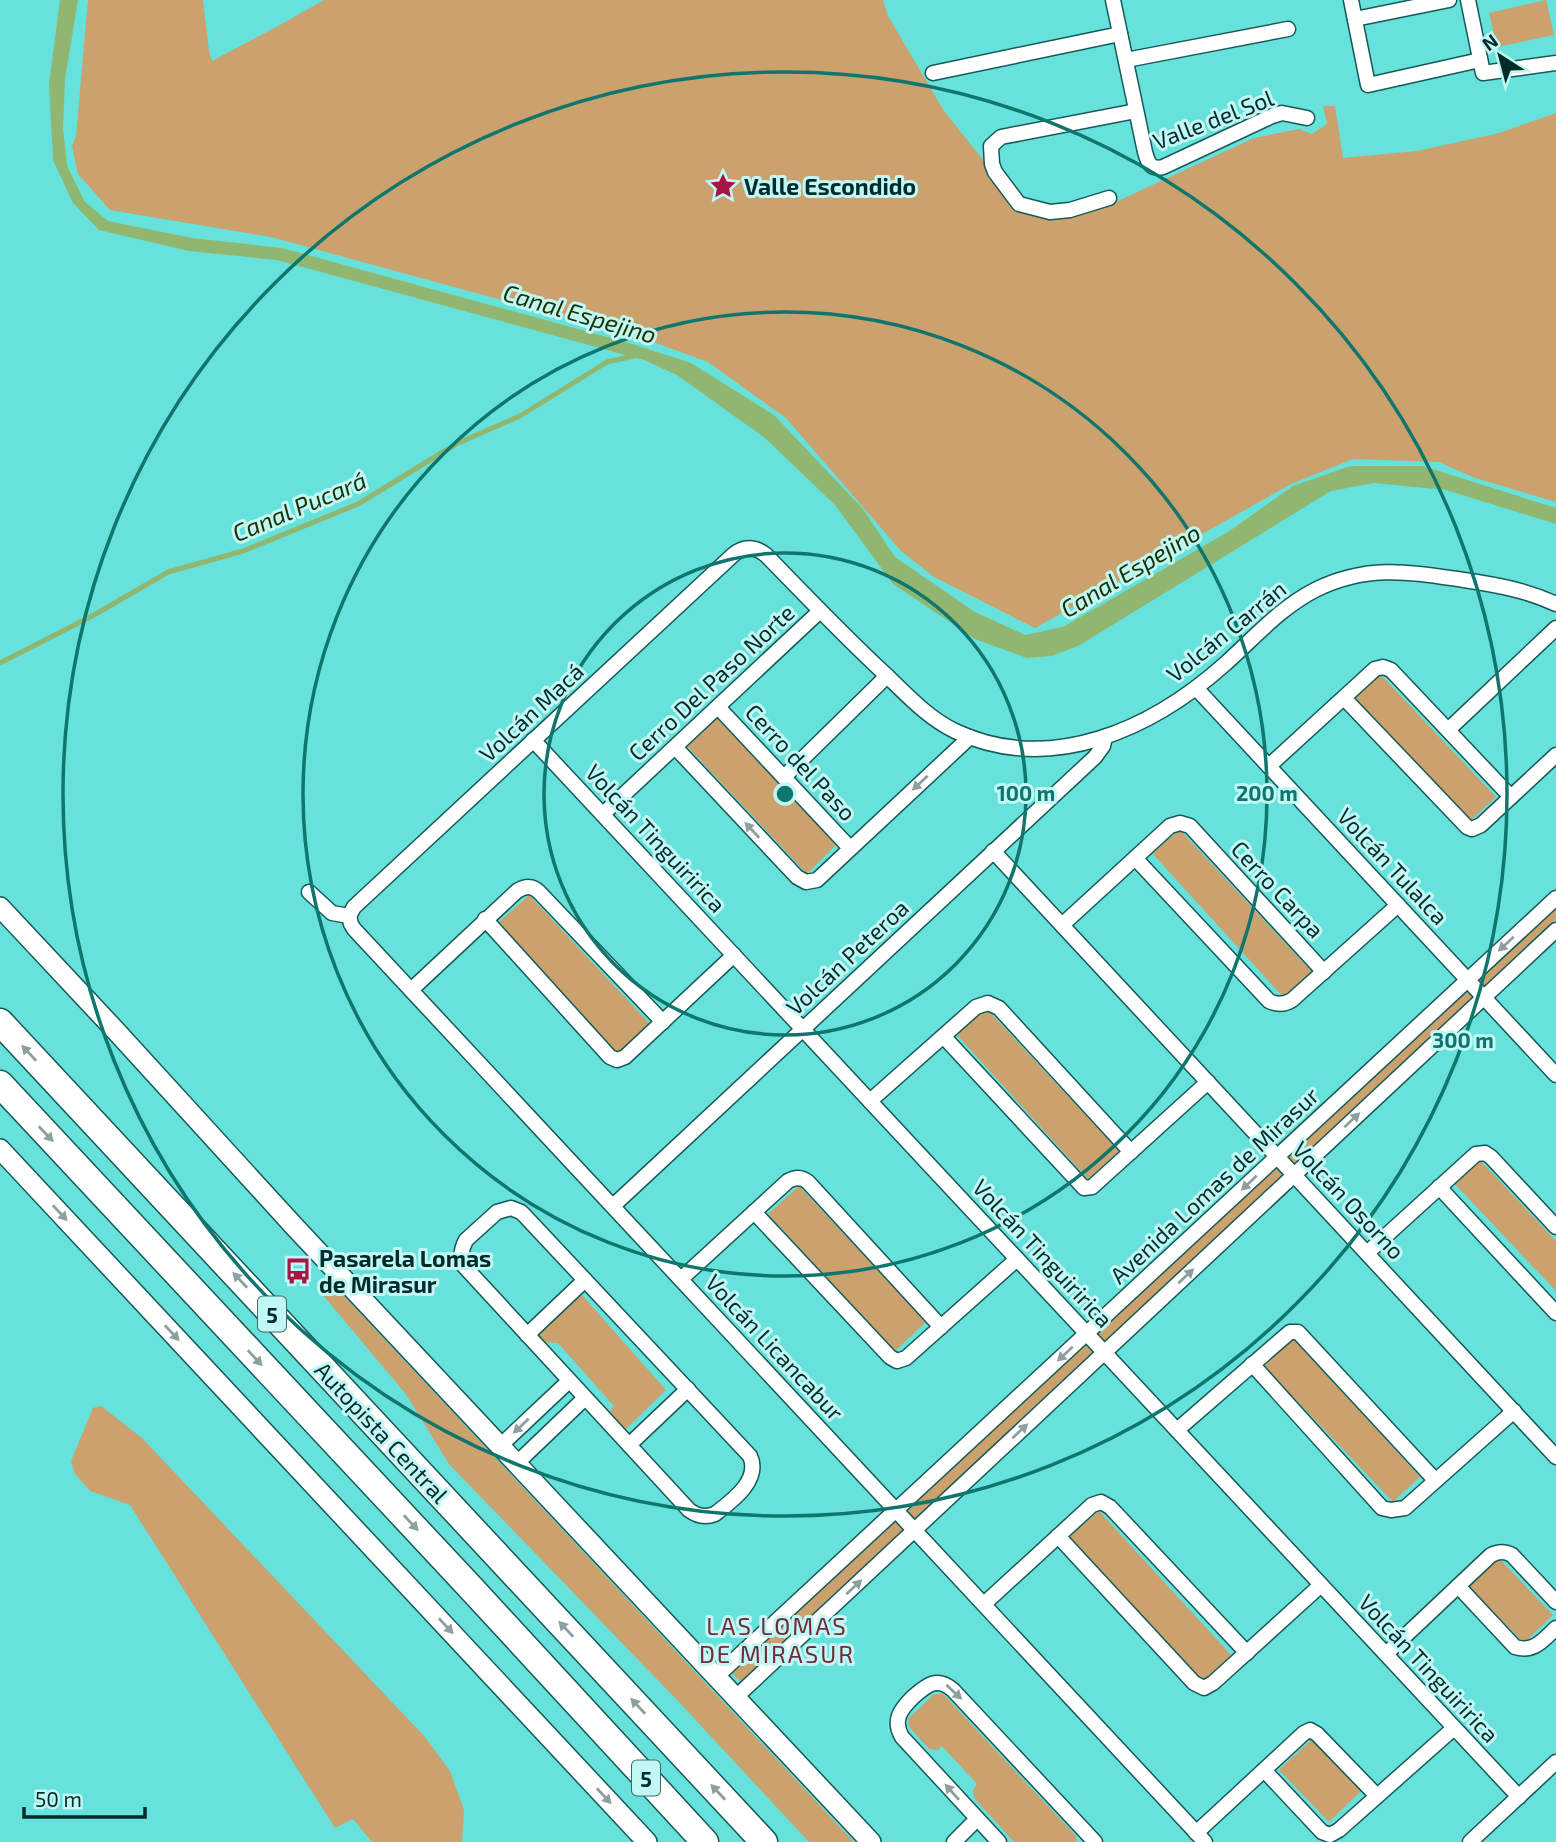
<svg xmlns="http://www.w3.org/2000/svg" width="1556" height="1842" viewBox="0 0 1556 1842" font-family="'Exo 2',sans-serif">
  <rect width="100%" height="100%" fill="#67e1db"/>
  <g fill="#cba16e">
    <polygon points="88,0 203,0 209,51 212,61 280,25 324,0 883,0 888,16 944,111 1004,186 1018,201 1069,215 1107,206 1254,138 1299,129 1312,134 1327,124 1323,106 1335,106 1343,158 1417,151 1499,133 1556,113 1556,502 1475,478 1439,462 1353,459 1291,484 1035,628 934,577 901,551 786,418 708,362 645,339 271,237 110,210 78,174 72,146 76,136"/>
    <polygon points="1546,0 1554,35 1497,47 1489,13"/>
    <polygon points="1380,674 1496,797 1471,820 1354,698"/>
    <polygon points="717,718 836,845 807,874 685,744"/>
    <polygon points="1180,830 1314,974 1285,999 1152,853"/>
    <polygon points="529,895 651,1025 617,1056 499,922"/>
    <polygon points="1556,909 1556,919 742,1683 731,1672"/>
    <polygon points="985,1007 1119,1151 1088,1179 956,1034"/>
    <polygon points="1479,1159 1556,1241 1556,1291 1453,1182"/>
    <polygon points="799,1186 926,1322 895,1351 768,1214"/>
    <polygon points="331,1282 854,1842 809,1842 678,1701 449,1464 405,1393 322,1294"/>
    <polygon points="582,1295 666,1390 625,1430 608,1413 614,1406 558,1343 540,1342 538,1335 542,1330"/>
    <polygon points="1293,1338 1420,1477 1393,1502 1263,1365"/>
    <polygon points="101,1406 142,1438 425,1737 450,1771 464,1810 462,1842 372,1842 353,1819 335,1828 130,1505 90,1491 75,1474 71,1461 93,1408"/>
    <polygon points="1099,1511 1231,1655 1203,1682 1069,1537"/>
    <polygon points="1498,1557 1553,1615 1524,1643 1468,1586"/>
    <polygon points="934,1694 943,1694 1076,1836 1077,1842 1014,1842 974,1798 973,1790 977,1784 942,1746 938,1750 929,1749 909,1727 908,1719"/>
    <polygon points="1312,1739 1361,1791 1329,1822 1279,1770"/>
  </g>
  <polygon fill="#91b66f" points="60,0 78,0 65,79 63,128 67,166 85,202 108,221 192,238 282,248 629,343 691,363 774,415 863,509 895,557 975,612 1025,635 1063,627 1228,532 1293,486 1350,466 1423,466 1556,508 1556,524 1446,490 1374,483 1331,491 1078,646 1051,656 1027,658 975,639 893,584 835,505 765,438 677,375 644,360 277,260 189,251 99,230 73,203 53,160 49,84"/>
  <g fill="none" stroke-linecap="round" stroke-linejoin="round">
    <polyline stroke="#91b66f" stroke-width="5" points="0,663 94,615 168,572 243,551 358,504 456,444 520,416 607,362 638,355"/>
    <g stroke="#155a57" stroke-width="17">
      <g id="street">
        <path d="M1113 0 1145 152C1148 163 1151 170 1163 167L1272 116 1282 113 1307 118"/>
        <polyline points="1351,0 1368,85 1480,60"/>
        <polyline points="1468,0 1483,73 1556,63"/>
        <polyline points="1355,19 1449,0"/>
        <polyline points="1126,60 1288,29"/>
        <polyline points="933,73 1120,34"/>
        <polyline points="1109,198 1070,210 1050,212 1019,204 995,172 992,164 991,146 1001,137 1136,111"/>
        <polyline points="1196,688 1556,1075"/>
        <polyline points="1344,698 1467,827 1472,829 1481,825 1556,755"/>
        <polyline points="718,707 850,848"/>
        <polyline points="1448,730 1556,628"/>
        <polyline points="533,740 1519,1797"/>
        <polyline points="675,747 797,877 806,882 817,880 970,737"/>
        <polyline points="1269,766 1375,669 1383,667 1391,670 1511,797"/>
        <polyline points="784,777 887,676"/>
        <polyline points="603,814 820,611"/>
        <polyline points="993,851 1556,1457"/>
        <path d="M1135 858 1269 1001C1277 1005 1284 1005 1292 1000L1398 905"/>
        <polyline points="309,892 332,913 349,916"/>
        <path d="M349 916 354 907 733 555C743 546 755 546 766 555 805 595 844 636 885 674 907 695 928 718 955 731 1051 776 1152 729 1225 664 1254 638 1280 608 1315 590 1368 564 1409 572 1464 580 1497 585 1526 590 1556 604"/>
        <polyline points="349,916 351,924 354,929 1205,1842"/>
        <polyline points="485,919 610,1057 617,1060 625,1057 734,955"/>
        <polyline points="1062,925 1170,826 1180,823 1190,826 1324,972"/>
        <path d="M411 990 517 891C525 886 532 885 539 892L663 1022"/>
        <polyline points="944,1037 1084,1188 1092,1187 1208,1082"/>
        <polyline points="870,1101 976,1007 988,1003 999,1008 1131,1152"/>
        <polyline points="1439,1187 1556,1313"/>
        <polyline points="613,1206 1095,757 1103,746 1105,737"/>
        <path d="M511 1208 521 1212 525 1216 750 1456C761 1480 732 1501 715 1514 705 1518 697 1516 689 1510L464 1266C460 1257 461 1249 466 1240L497 1212Z"/>
        <polyline points="754,1212 890,1357 897,1361 906,1358 1017,1259"/>
        <polyline points="1367,1253 1476,1154 1485,1153 1491,1157 1556,1227"/>
        <path d="M681 1279 788 1181C795 1177 802 1177 808 1182L941 1327"/>
        <polyline points="527,1335 585,1280"/>
        <polyline points="1252,1364 1382,1508 1391,1510 1405,1508 1514,1411"/>
        <polyline points="1177,1430 1290,1332 1298,1332 1435,1480"/>
        <polyline points="629,1445 688,1389"/>
        <polyline points="500,1446 569,1381"/>
        <polyline points="517,1463 585,1398"/>
        <polyline points="1058,1536 1194,1683 1204,1688 1213,1683 1321,1585"/>
        <path d="M1458 1586 1515 1647C1534 1653 1543 1640 1556 1628"/>
        <polyline points="984,1604 1092,1505 1101,1502 1110,1507 1247,1653"/>
        <path d="M1386 1654 1491 1555C1499 1551 1505 1551 1512 1555L1556 1602"/>
        <polyline points="717,1676 1556,898"/>
        <polyline points="736,1697 1556,930"/>
        <polyline points="1264,1770 1322,1832 1330,1835 1339,1830 1454,1728"/>
        <polyline points="1196,1833 1304,1733 1310,1730 1317,1734 1377,1796"/>
        <polyline points="954,1842 977,1819"/>
        <path d="M999 1842 902 1737C892 1720 901 1709 913 1697 927 1685 937 1676 953 1690L1095 1842"/>
        <polyline points="1470,1842 1556,1762"/>
      </g>
    </g>
    <g stroke="#155a57" stroke-width="22">
      <g id="secondary">
        <polyline points="0,907 116,1031 293,1225 871,1842"/>
        <polyline points="0,1149 647,1842"/>
      </g>
    </g>
    <g stroke="#155a57" stroke-width="29">
      <g id="highway">
        <polyline points="0,1022 764,1842"/>
        <polyline points="0,1084 470,1587 705,1842"/>
      </g>
    </g>
    <use href="#street" stroke="#fff" stroke-width="14"/>
    <use href="#secondary" stroke="#fff" stroke-width="19"/>
    <use href="#highway" stroke="#fff" stroke-width="26"/>
  </g>
  <defs><path id="oneway-solid" d="M-6-.8H1V-3.2L6.5 0L1 3.2V.8H-6Z" transform="scale(1.75)"/></defs>
  <g fill="#8da09f">
    <use href="#oneway-solid" transform="translate(920 783) rotate(137)"/>
    <use href="#oneway-solid" transform="translate(752 830) rotate(-133)"/>
    <use href="#oneway-solid" transform="translate(1506 944) rotate(137)"/>
    <use href="#oneway-solid" transform="translate(29 1053) rotate(-133)"/>
    <use href="#oneway-solid" transform="translate(1352 1120) rotate(-43)"/>
    <use href="#oneway-solid" transform="translate(46 1134) rotate(47)"/>
    <use href="#oneway-solid" transform="translate(1249 1183) rotate(137)"/>
    <use href="#oneway-solid" transform="translate(60 1213) rotate(47)"/>
    <use href="#oneway-solid" transform="translate(1186 1276) rotate(-43)"/>
    <use href="#oneway-solid" transform="translate(240 1280) rotate(-133)"/>
    <use href="#oneway-solid" transform="translate(172 1333) rotate(47)"/>
    <use href="#oneway-solid" transform="translate(1065 1354) rotate(137)"/>
    <use href="#oneway-solid" transform="translate(255 1358) rotate(47)"/>
    <use href="#oneway-solid" transform="translate(521 1426) rotate(137)"/>
    <use href="#oneway-solid" transform="translate(1020 1431) rotate(-43)"/>
    <use href="#oneway-solid" transform="translate(411 1523) rotate(47)"/>
    <use href="#oneway-solid" transform="translate(854 1587) rotate(-43)"/>
    <use href="#oneway-solid" transform="translate(446 1626) rotate(47)"/>
    <use href="#oneway-solid" transform="translate(566 1629) rotate(-133)"/>
    <use href="#oneway-solid" transform="translate(954 1692) rotate(43)"/>
    <use href="#oneway-solid" transform="translate(638 1706) rotate(-133)"/>
    <use href="#oneway-solid" transform="translate(718 1792) rotate(-133)"/>
    <use href="#oneway-solid" transform="translate(952 1792) rotate(-132)"/>
    <use href="#oneway-solid" transform="translate(604 1796) rotate(47)"/>
  </g>
  <g fill="none" stroke="#0f766e" stroke-width="3.5">
    <circle cx="785" cy="794" r="241"/>
    <circle cx="785" cy="794" r="482"/>
    <circle cx="785" cy="794" r="722"/>
  </g>
  <defs>
    <g id="sight-bare" transform="scale(2.1)"><path d="M0-6L1.8-2.2L6-1.7L2.9 1.2L3.7 5.4L0 3.3L-3.7 5.4L-2.9 1.2L-6-1.7L-1.8-2.2Z" fill="#a91444" stroke="#c1f7f4" stroke-width="2.5" paint-order="stroke"/></g>
    <g id="bus-bare" transform="scale(2.1)"><path d="M-5-6H5V4H4V6H2V4H-2V6H-4V4H-5ZM-3.5-4V0h7V-4ZM-3.5 1.2v1.5H-2V1.2ZM2 1.2v1.5H3.5V1.2Z" fill="#a91444" stroke="#c1f7f4" stroke-width="2.5" paint-order="stroke"/></g>
  </defs>
  <g fill-rule="evenodd">
    <use href="#sight-bare" x="723" y="186"/>
    <use href="#bus-bare" x="298" y="1271"/>
  </g>
  <g text-anchor="middle" dominant-baseline="central" stroke-width="6" stroke-linejoin="round" paint-order="stroke">
    <g fill="#c1f7f4" stroke="#3b6967" stroke-width="2">
      <rect x="258" y="1296.5" width="28" height="35" rx="5"/>
      <rect x="632" y="1760.5" width="28" height="35" rx="5"/>
    </g>
    <g font-size="21" font-weight="bold" fill="#022c2a">
      <text x="272" y="1314">5</text>
      <text x="646" y="1778">5</text>
    </g>
    <g font-size="23" fill="#022c2a" stroke="#c1f7f4">
      <text transform="translate(1213 119) rotate(-21)">Valle del Sol</text>
      <text transform="translate(1226 631) rotate(-39)">Volcán Carrán</text>
      <text transform="translate(711 682) rotate(-43)">Cerro Del Paso Norte</text>
      <text transform="translate(531 712) rotate(-43)">Volcán Macá</text>
      <text transform="translate(801 762) rotate(47)">Cerro del Paso</text>
      <text transform="translate(656 838) rotate(47)">Volcán Tinguiririca</text>
      <text transform="translate(1393 866) rotate(47)">Volcán Tulalca</text>
      <text transform="translate(1278 889) rotate(47)">Cerro Carpa</text>
      <text transform="translate(847 957) rotate(-43)">Volcán Peteroa</text>
      <text transform="translate(1214 1185) rotate(-43)">Avenida Lomas de Mirasur</text>
      <text transform="translate(1349 1200) rotate(47)">Volcán Osorno</text>
      <text transform="translate(1043 1253) rotate(47)">Volcán Tinguiririca</text>
      <text transform="translate(775 1347) rotate(47)">Volcán Licancabur</text>
      <text transform="translate(382 1432) rotate(47)">Autopista Central</text>
      <text transform="translate(1429 1668) rotate(47)">Volcán Tinguiririca</text>
    </g>
    <g font-size="23" font-weight="bold" fill="#022c2a" stroke="#c1f7f4" text-anchor="start">
      <text x="744" y="186">Valle Escondido</text>
      <text x="319" y="1258">Pasarela Lomas<tspan x="319" dy="26">de Mirasur</tspan></text>
    </g>
    <g font-size="24" font-style="italic" fill="#1b3100" stroke="#c1f7f4">
      <text transform="translate(580 313) rotate(16)">Canal Espejino</text>
      <text transform="translate(299 506) rotate(-23)">Canal Pucará</text>
      <text transform="translate(1130 570) rotate(-31)">Canal Espejino</text>
    </g>
    <g font-size="24" letter-spacing="2" fill="#712a38" stroke="#c1f7f4">
      <text x="777" y="1625">LAS LOMAS<tspan x="777" dy="28">DE MIRASUR</tspan></text>
    </g>
  </g>
  <circle cx="785" cy="794" r="10" fill="#0f766e" stroke="#c1f7f4" stroke-width="3.5"/>
  <g font-size="21" text-anchor="middle" font-weight="bold" fill="#0f766e" stroke="#c1f7f4" stroke-width="6" stroke-linejoin="round" paint-order="stroke">
    <text x="1026" y="801">100 m</text>
    <text x="1267" y="801">200 m</text>
    <text x="1463" y="1048">300 m</text>
  </g>
  <g transform="translate(1500 56) rotate(324)" stroke="#c1f7f4" stroke-width="5" paint-order="stroke">
  <path d="M0-5L12 26L0 18L-12 26Z" fill="#022c2a"/>
  <text y="-10" font-size="19" font-weight="bold" text-anchor="middle" fill="#022c2a">N</text>
  </g>
  <path d="M24 1807v10h121v-10" fill="none" stroke="#022c2a" stroke-width="3.5"/>
  <text x="35" y="1807" font-size="21" fill="#022c2a" stroke="#c1f7f4" stroke-width="5" paint-order="stroke">50 m</text>
</svg>
